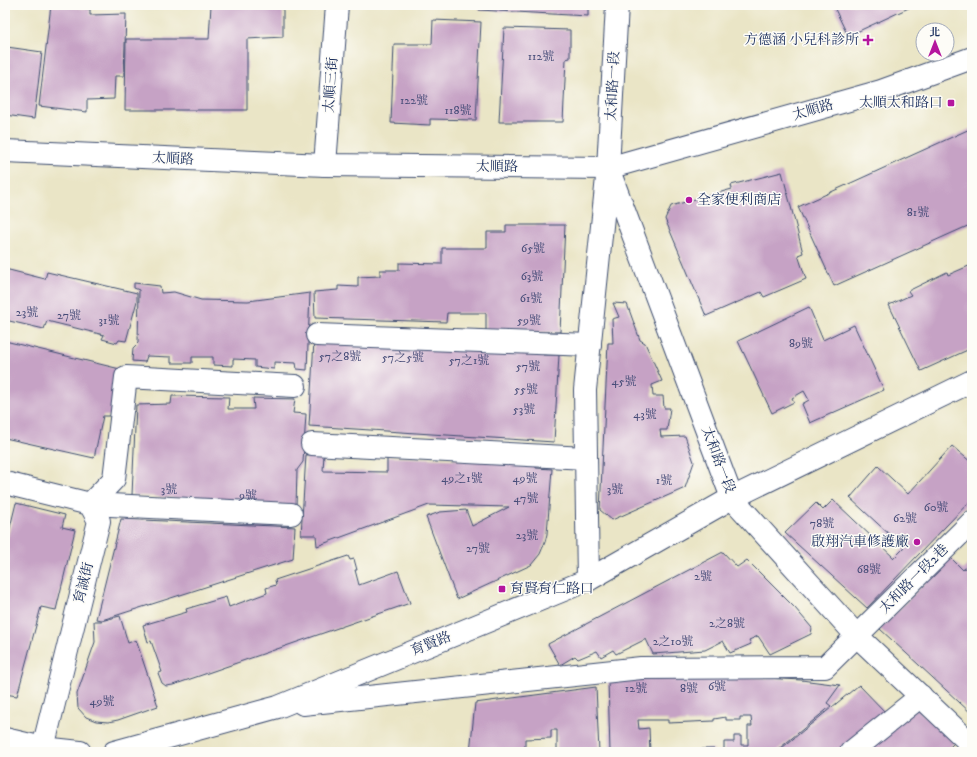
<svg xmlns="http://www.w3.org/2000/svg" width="977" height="757" viewBox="0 0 977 757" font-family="'IM FELL DW Pica','Noto Serif TC',serif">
  <rect width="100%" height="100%" fill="#fdfcf7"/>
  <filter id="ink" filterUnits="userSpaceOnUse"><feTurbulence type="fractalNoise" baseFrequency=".025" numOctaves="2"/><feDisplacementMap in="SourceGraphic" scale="8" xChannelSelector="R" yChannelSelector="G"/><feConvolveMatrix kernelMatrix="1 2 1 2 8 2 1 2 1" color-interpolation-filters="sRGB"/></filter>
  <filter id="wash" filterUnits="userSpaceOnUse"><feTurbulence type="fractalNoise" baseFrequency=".012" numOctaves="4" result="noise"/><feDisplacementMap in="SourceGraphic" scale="16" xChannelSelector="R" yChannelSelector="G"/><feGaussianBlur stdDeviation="0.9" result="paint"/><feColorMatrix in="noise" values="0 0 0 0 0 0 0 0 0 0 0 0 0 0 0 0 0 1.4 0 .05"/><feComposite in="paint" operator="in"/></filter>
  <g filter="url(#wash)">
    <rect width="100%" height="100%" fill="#eae5c6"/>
    <g id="blocks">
      <g fill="#c6a2c5">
        <polygon points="51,5 90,9 90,15 126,14 124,76 115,76 114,99 87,100 87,112 39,106"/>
        <polygon points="211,5 283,5 283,37 247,39 247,110 125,110 126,39 209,39"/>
        <polygon points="479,5 588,5 588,16 479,10"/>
        <polygon points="833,5 915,5 848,36"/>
        <polygon points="433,20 481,22 476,120 430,119 430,125 391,123 394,44 432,44"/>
        <polygon points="504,28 570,30 570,58 566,59 563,122 499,122"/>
        <polygon points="7,47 42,52 34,119 5,115 5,64"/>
        <polygon points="972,128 972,224 834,286 798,207"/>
        <polygon points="782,172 803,253 798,255 806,279 764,297 761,292 706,316 665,219 671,206 732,189 731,185"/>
        <polygon points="506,225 565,225 560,332 486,333 486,313 447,313 446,322 315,318 314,292 338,290 338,286 358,287 358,277 380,276 380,270 399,270 399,263 442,264 442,248 487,248 487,232 506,232"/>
        <polygon points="971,265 972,268 972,348 921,371 889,305 911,295 908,291 947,272 948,275"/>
        <polygon points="5,269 45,279 47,272 137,293 137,301 126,341 119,340 117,343 102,339 104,335 47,321 44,329 5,320"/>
        <polygon points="134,283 160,286 161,293 174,292 201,300 248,301 310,293 307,370 297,369 296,363 274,362 274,369 255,367 255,360 233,359 233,366 213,365 213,357 192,357 192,363 171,363 171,357 147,356 145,362 132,361 133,348 138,343 139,290 134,288"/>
        <polygon points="613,303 627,304 640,340 645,343 662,381 652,385 653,396 663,396 664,408 670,408 667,430 660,430 661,437 685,436 694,462 685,488 612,520 600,510 608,343 613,343 612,319 619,317"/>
        <polygon points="809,307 823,340 854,325 884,390 810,423 802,404 809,400 804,391 792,398 794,402 772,413 738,341"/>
        <polygon points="5,341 120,369 111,416 103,416 94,458 5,438"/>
        <polygon points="314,341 543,350 543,355 559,355 554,442 309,426"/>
        <polygon points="172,396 229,397 228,409 254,409 253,398 295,399 293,413 306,414 303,462 297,470 296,507 132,495 136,405 171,404"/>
        <polygon points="952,446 972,463 972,499 867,608 785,533 816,503 823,510 833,500 894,558 904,548 850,498 878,466 908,494"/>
        <polygon points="324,454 323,471 387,472 387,457 536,462 536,468 552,469 547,534 545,542 540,554 531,565 457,599 426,517 440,512 466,510 472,526 509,507 429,505 317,546 316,535 301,535 306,455"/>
        <polygon points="16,503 65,515 62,527 75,530 56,610 41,607 17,696 5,694 5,548"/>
        <polygon points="121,519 295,527 293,559 102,620 96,619"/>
        <polygon points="723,552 737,567 747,560 795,608 812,628 811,634 770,654 758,636 749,640 751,644 730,653 723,641 705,650 653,654 646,639 616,654 613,650 601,657 597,651 578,659 575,656 560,665 548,644"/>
        <polygon points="348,556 350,560 354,559 357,570 355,570 359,585 398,571 410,603 173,685 166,686 162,683 158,673 162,672 151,641 148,642 143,625 187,612 186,609 226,597 229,607 267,593 266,588 276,585 275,580"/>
        <polygon points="950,557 963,570 972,560 972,714 880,629"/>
        <polygon points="120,616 128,643 136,640 158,706 118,720 108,722 96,721 86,717 78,708 77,694 95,642 94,621 101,621"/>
        <polygon points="731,676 801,680 840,685 827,703 831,706 775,752 724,752 724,742 734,742 734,736 741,736 741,745 748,745 748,726 752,726 751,717 740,717 740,720 726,720 726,717 714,719 714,721 668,723 668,720 638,720 639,729 649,728 650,752 610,752 608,680"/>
        <polygon points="859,685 887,714 842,752 777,752"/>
        <polygon points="596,687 599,752 557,752 557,730 551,730 551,738 525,739 525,752 470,752 475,703"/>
        <polygon points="916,708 955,742 949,748 952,752 861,752"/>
        <polygon points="702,749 714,749 713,752 703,752"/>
      </g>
    </g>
  </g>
  <g filter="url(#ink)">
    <use href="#blocks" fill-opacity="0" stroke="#3a4a6e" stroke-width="1"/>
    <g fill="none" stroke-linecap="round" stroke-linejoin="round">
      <g stroke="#3a4a6e" stroke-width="24">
        <g id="minor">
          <polyline points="5,151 325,165 608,168 881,91 972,58"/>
          <polyline points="325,165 337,5"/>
          <polyline points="608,168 732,498 857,636 972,745"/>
          <polyline points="317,335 590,345"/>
          <polyline points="312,444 586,458"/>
          <polyline points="5,483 90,504 99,521 42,752"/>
          <polyline points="90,504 114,479 126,377 295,386"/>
          <polyline points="90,504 291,514"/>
          <polyline points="588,580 585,390 608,168 617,5"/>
          <polyline points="303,704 641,668 825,667 972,522"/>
          <polyline points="5,739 43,748 80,752"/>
          <polyline points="114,752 278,707 588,580 732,498 972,381"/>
          <polyline points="851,752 921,696"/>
        </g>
      </g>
      <use href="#minor" stroke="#fff" stroke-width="22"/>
    </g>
  </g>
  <g fill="#b5179e" stroke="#fdfcf7" stroke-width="1.5">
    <path d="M866 34h4v4h4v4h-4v4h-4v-4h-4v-4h4z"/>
    <rect x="947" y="99" width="8" height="8" rx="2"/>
    <circle cx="689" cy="200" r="4"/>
    <circle cx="917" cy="542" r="4"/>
    <rect x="498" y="585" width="8" height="8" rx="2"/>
  </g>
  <g text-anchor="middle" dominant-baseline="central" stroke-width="3" stroke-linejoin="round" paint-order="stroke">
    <g font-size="12" fill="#464c78">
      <text x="541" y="56">112號</text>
      <text x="414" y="100">122號</text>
      <text x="458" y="110">118號</text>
      <text x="918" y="212">81號</text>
      <text x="533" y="248">65號</text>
      <text x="532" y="276">63號</text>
      <text x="531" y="298">61號</text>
      <text x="27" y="312">23號</text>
      <text x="69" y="315">27號</text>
      <text x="109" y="320">31號</text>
      <text x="529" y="320">59號</text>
      <text x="801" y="343">89號</text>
      <text x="340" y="356">57之8號</text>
      <text x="403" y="357">57之5號</text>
      <text x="469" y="360">57之1號</text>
      <text x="528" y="366">57號</text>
      <text x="624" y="381">45號</text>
      <text x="526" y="389">55號</text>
      <text x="524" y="409">53號</text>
      <text x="645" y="414">43號</text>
      <text x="462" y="478">49之1號</text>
      <text x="525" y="478">49號</text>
      <text x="664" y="480">1號</text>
      <text x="169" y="489">3號</text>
      <text x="615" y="489">3號</text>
      <text x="248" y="495">9號</text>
      <text x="526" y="498">47號</text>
      <text x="936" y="507">60號</text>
      <text x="905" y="518">62號</text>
      <text x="822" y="523">78號</text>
      <text x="527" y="535">23號</text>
      <text x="478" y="548">27號</text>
      <text x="869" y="569">68號</text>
      <text x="703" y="576">2號</text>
      <text x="727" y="623">2之8號</text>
      <text x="673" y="641">2之10號</text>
      <text x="717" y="686">6號</text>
      <text x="636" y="688">12號</text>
      <text x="689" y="688">8號</text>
      <text x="102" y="701">49號</text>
    </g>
    <g font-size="14" fill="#1b2f5e" stroke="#fdfcf7" text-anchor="end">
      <text x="859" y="40">方德涵 小兒科診所</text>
      <text x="943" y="103">太順太和路口</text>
      <text x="697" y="200" text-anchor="start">全家便利商店</text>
      <text x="909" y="542">啟翔汽車修護廠</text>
      <text x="510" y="589" text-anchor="start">育賢育仁路口</text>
    </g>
    <g font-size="14" fill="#1b2f5e" stroke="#fdfcf7">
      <text transform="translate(331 85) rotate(-86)">太順三街</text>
      <text transform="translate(613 86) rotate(-87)">太和路一段</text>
      <text transform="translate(813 110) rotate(-16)">太順路</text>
      <text transform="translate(173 159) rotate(3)">太順路</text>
      <text x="497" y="167">太順路</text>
      <text transform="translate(718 460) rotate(69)">太和路一段</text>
      <text transform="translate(914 579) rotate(-45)">太和路一段2巷</text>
      <text transform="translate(84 583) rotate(-76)">育誠街</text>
      <text transform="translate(431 644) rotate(-22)">育賢路</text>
    </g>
  </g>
  <rect width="977" height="757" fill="none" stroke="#fdfcf7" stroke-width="20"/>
  <g transform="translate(935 42)"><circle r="19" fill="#fdfcf7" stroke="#a3aaba"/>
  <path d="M0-3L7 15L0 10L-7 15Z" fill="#b5179e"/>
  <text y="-6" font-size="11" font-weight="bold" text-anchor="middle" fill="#1b2f5e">北</text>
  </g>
</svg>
